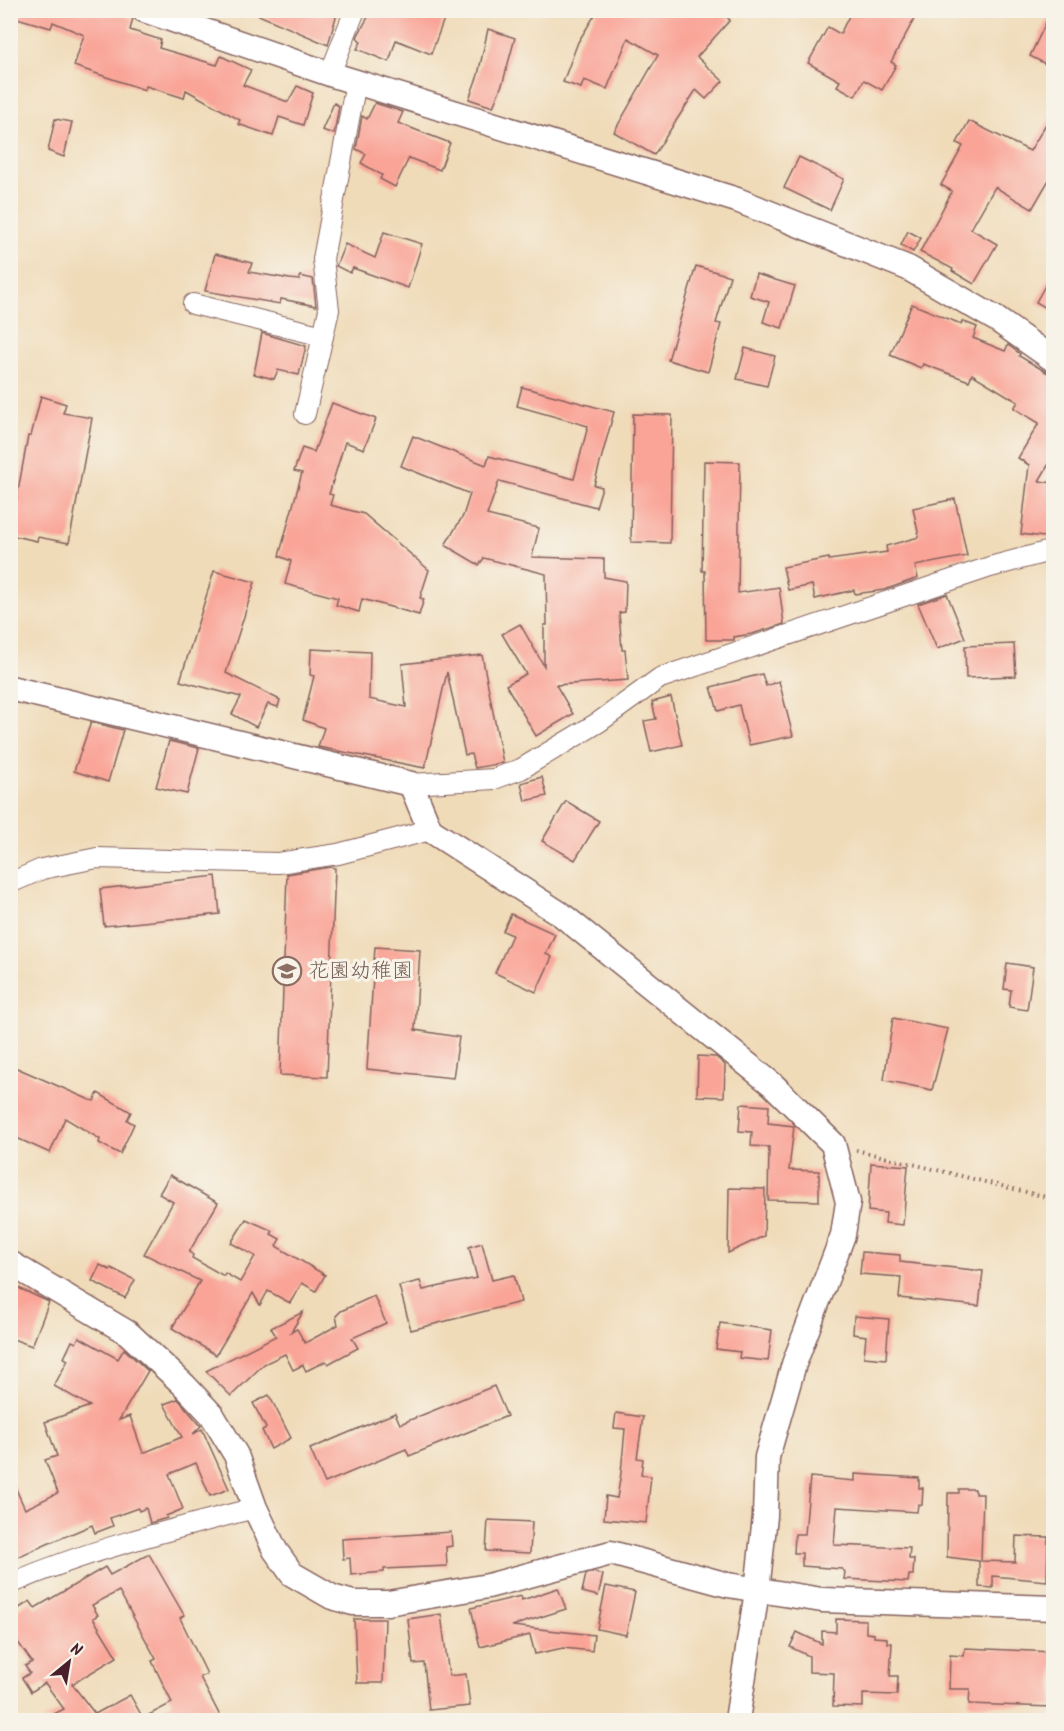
<svg xmlns="http://www.w3.org/2000/svg" width="1064" height="1731" viewBox="0 0 1064 1731" font-family="Kalam,'Klee One',sans-serif">
  <rect width="100%" height="100%" fill="#f7f3e8"/>
  <filter id="ink" filterUnits="userSpaceOnUse"><feTurbulence type="fractalNoise" baseFrequency=".0167" numOctaves="2"/><feDisplacementMap in="SourceGraphic" scale="12" xChannelSelector="R" yChannelSelector="G"/><feConvolveMatrix kernelMatrix="1 2 1 2 8 2 1 2 1" color-interpolation-filters="sRGB"/></filter>
  <filter id="wash" filterUnits="userSpaceOnUse"><feTurbulence type="fractalNoise" baseFrequency=".008" numOctaves="4" result="noise"/><feDisplacementMap in="SourceGraphic" scale="24" xChannelSelector="R" yChannelSelector="G"/><feGaussianBlur stdDeviation="1.35" result="paint"/><feColorMatrix in="noise" values="0 0 0 0 0 0 0 0 0 0 0 0 0 0 0 0 0 1.4 0 .05"/><feComposite in="paint" operator="in"/></filter>
  <g filter="url(#wash)">
    <rect width="100%" height="100%" fill="#f0dbb9"/>
    <g id="blocks">
      <g fill="#f9a497" fill-rule="evenodd">
        <polygon points="10,10 109,10 133,18 130,30 161,40 159,48 217,65 221,56 251,70 243,85 288,102 297,86 313,93 303,125 279,117 273,136 238,124 240,120 186,90 184,98 146,86 145,90 74,66 84,35 53,22 51,28 10,16"/>
        <polygon points="247,10 338,10 328,45"/>
        <polygon points="372,10 423,10 444,19 431,54 396,40 389,62 357,49 361,42 357,37"/>
        <polygon points="598,10 719,10 730,20 697,57 723,81 706,99 696,90 654,155 614,132 658,55 628,38 607,89 584,80 581,88 563,82 578,42"/>
        <polygon points="852,10 919,10 891,62 896,65 882,90 864,80 855,96 837,86 840,81 808,63 828,27 840,34"/>
        <polygon points="1052,10 1053,10 1053,68 1030,56"/>
        <polygon points="488,29 515,38 503,82 493,107 469,99 478,75"/>
        <polygon points="334,103 339,106 334,134 322,130"/>
        <polygon points="375,103 403,112 398,123 450,143 440,170 409,158 395,187 380,179 382,175 361,163 366,154 356,149 362,116 367,119"/>
        <polygon points="1053,112 1053,173 1032,209 995,187 971,229 997,244 974,284 952,271 953,269 920,252 952,191 941,185 963,146 957,143 969,121 1030,151"/>
        <polygon points="55,119 72,122 64,157 48,151"/>
        <polygon points="799,157 844,179 830,210 784,188"/>
        <polygon points="908,231 921,238 913,252 901,245"/>
        <polygon points="384,232 422,244 408,288 353,268 350,273 336,266 345,244 375,258"/>
        <polygon points="215,254 252,263 249,272 290,279 299,280 300,276 313,279 316,306 281,299 280,304 205,291"/>
        <polygon points="696,266 730,276 716,323 721,324 708,372 668,360"/>
        <polygon points="1053,271 1053,312 1036,302"/>
        <polygon points="756,274 795,286 782,328 763,322 769,302 750,296"/>
        <polygon points="912,304 961,324 962,321 977,327 973,338 1005,351 1008,345 1020,354 1019,356 1053,376 1053,457 1039,481 1053,483 1051,538 1021,534 1029,465 1018,458 1039,423 1014,408 1018,402 972,374 969,381 923,364 921,368 890,355"/>
        <polygon points="262,333 306,346 299,375 278,370 274,379 254,374"/>
        <polygon points="745,348 775,356 767,386 737,379"/>
        <polygon points="522,387 614,412 594,485 602,487 596,507 499,481 487,515 539,528 532,557 604,559 604,577 626,581 625,612 619,613 622,650 625,650 628,680 556,685 573,714 536,736 506,685 526,674 502,634 520,624 544,666 544,625 547,625 546,574 484,558 479,565 445,545 463,516 470,494 401,466 413,436 486,465 489,456 574,479 588,426 517,406"/>
        <polygon points="41,396 66,404 63,413 92,418 69,543 38,537 37,541 10,535 28,436 31,436"/>
        <polygon points="332,403 376,419 364,449 345,442 329,494 333,495 330,505 364,514 429,570 420,598 424,599 419,615 362,599 359,612 336,605 338,598 285,584 291,561 279,556 302,473 294,471 302,448 314,452"/>
        <polygon points="633,414 672,415 670,543 631,542"/>
        <polygon points="704,461 740,462 738,593 779,587 784,624 752,634 734,637 734,640 706,640 705,571 702,571"/>
        <polygon points="955,499 967,556 915,566 918,578 884,590 855,594 854,590 815,599 812,585 788,590 783,567 829,558 829,560 887,552 886,546 919,537 913,508"/>
        <polygon points="214,571 255,582 226,673 280,700 278,707 268,704 256,727 232,714 241,697 180,681"/>
        <polygon points="947,594 965,638 937,649 918,604"/>
        <polygon points="1014,644 1016,676 966,678 965,646"/>
        <polygon points="311,649 370,652 369,699 406,707 402,664 482,655 503,763 475,768 471,754 465,755 447,672 425,768 318,747 324,728 303,720 314,676 310,675"/>
        <polygon points="762,674 766,686 779,681 793,736 749,745 739,705 718,711 711,687"/>
        <polygon points="671,697 682,745 651,752 644,721 656,719 652,702"/>
        <polygon points="91,722 123,730 108,782 74,771"/>
        <polygon points="169,741 199,748 187,794 156,787"/>
        <polygon points="542,777 547,796 525,801 521,783"/>
        <polygon points="566,801 599,821 575,860 542,841"/>
        <polygon points="330,867 335,868 327,1077 280,1075 287,874"/>
        <polygon points="216,876 220,914 104,926 100,889"/>
        <polygon points="511,914 555,934 546,954 552,957 536,992 495,973 512,935 503,931"/>
        <polygon points="375,947 420,950 415,1030 459,1037 453,1078 367,1069"/>
        <polygon points="1007,963 1033,967 1027,1010 1009,1007 1011,990 1004,989"/>
        <polygon points="893,1018 948,1029 932,1090 884,1080"/>
        <polygon points="698,1056 716,1057 725,1065 724,1097 697,1096"/>
        <polygon points="10,1065 90,1100 94,1101 98,1093 131,1112 127,1120 134,1124 120,1154 99,1143 100,1139 65,1118 50,1153 10,1135"/>
        <polygon points="741,1104 769,1106 768,1123 794,1126 789,1170 819,1171 819,1201 768,1200 769,1147 751,1146 752,1132 739,1131"/>
        <polygon points="871,1163 908,1166 903,1225 885,1223 886,1213 868,1211"/>
        <polygon points="170,1175 218,1203 189,1252 193,1255 192,1258 224,1276 225,1273 240,1282 255,1256 231,1243 246,1219 273,1231 271,1234 280,1239 276,1246 325,1275 316,1291 302,1283 290,1303 268,1291 260,1305 253,1293 216,1355 172,1328 200,1281 144,1254 173,1202 159,1194"/>
        <polygon points="729,1188 765,1189 764,1236 728,1253"/>
        <polygon points="482,1243 492,1280 514,1275 521,1302 411,1330 399,1286 420,1281 423,1290 477,1278 469,1247"/>
        <polygon points="862,1252 900,1255 900,1262 983,1271 979,1306 899,1298 901,1277 860,1274"/>
        <polygon points="100,1265 110,1270 111,1268 135,1280 125,1298 92,1281"/>
        <polygon points="10,1284 49,1302 32,1346 10,1338"/>
        <polygon points="374,1296 386,1323 352,1338 358,1348 328,1364 326,1361 306,1371 303,1365 293,1370 285,1354 264,1364 231,1396 206,1371 276,1336 271,1328 303,1312 291,1332 297,1329 305,1343 338,1325 336,1316 341,1311"/>
        <polygon points="854,1316 889,1319 886,1359 864,1357 866,1336 853,1334"/>
        <polygon points="720,1323 772,1330 768,1361 739,1358 740,1352 716,1349"/>
        <polygon points="79,1337 118,1359 124,1349 148,1371 119,1420 130,1416 143,1453 182,1437 164,1404 178,1399 201,1426 193,1434 202,1429 229,1489 210,1496 196,1463 169,1474 183,1509 166,1516 167,1518 150,1523 146,1508 139,1511 138,1508 110,1518 113,1526 95,1533 92,1525 17,1557 10,1542 10,1476 25,1509 58,1493 45,1460 57,1456 45,1422 90,1406 54,1386 68,1360 64,1358 72,1341 76,1343"/>
        <polygon points="494,1386 507,1416 409,1456 406,1449 325,1483 310,1449 395,1413 400,1424"/>
        <polygon points="269,1395 291,1438 271,1449 262,1430 266,1428 253,1403"/>
        <polygon points="616,1413 643,1417 637,1458 643,1459 641,1475 651,1476 646,1523 604,1519 606,1496 617,1498 621,1473 625,1429 614,1428"/>
        <polygon points="855,1474 919,1478 919,1488 923,1488 922,1505 918,1504 917,1512 837,1507 834,1545 910,1548 909,1559 914,1559 913,1575 909,1575 908,1582 844,1579 845,1572 842,1569 802,1566 802,1553 794,1553 795,1534 805,1534 810,1477 855,1481"/>
        <polygon points="959,1489 975,1489 975,1494 983,1494 981,1561 1015,1562 1016,1536 1048,1537 1047,1581 993,1576 993,1588 979,1587 979,1561 947,1557 948,1493 959,1493"/>
        <polygon points="488,1520 532,1522 530,1553 486,1551"/>
        <polygon points="451,1532 452,1546 446,1547 447,1566 384,1569 384,1572 351,1575 350,1558 343,1559 342,1539"/>
        <path d="M149 1554 184 1615 180 1618 207 1674 200 1677 220 1716 211 1720H42L64 1709 45 1683 31 1692 22 1678 30 1673 25 1666 32 1662 10 1631V1614L30 1601 35 1608 105 1567 110 1575ZM119 1591 156 1659 152 1661 172 1703 143 1718 130 1695 95 1714 72 1684 117 1657 93 1618 98 1615 92 1605Z"/>
        <polygon points="594,1572 603,1575 598,1596 582,1592 586,1574"/>
        <polygon points="606,1586 635,1592 626,1635 597,1629"/>
        <polygon points="558,1588 566,1609 512,1626 594,1635 592,1651 563,1648 535,1654 530,1635 480,1647 471,1608 521,1596 522,1600"/>
        <polygon points="441,1614 449,1676 466,1674 470,1706 429,1710 424,1663 413,1664 408,1619"/>
        <polygon points="354,1619 385,1619 383,1683 357,1683"/>
        <polygon points="836,1619 866,1620 866,1633 874,1634 874,1637 887,1638 887,1643 892,1643 890,1676 898,1676 897,1695 863,1694 863,1707 833,1706 834,1673 809,1672 809,1656 790,1647 797,1632 822,1644 822,1631 836,1632"/>
        <polygon points="965,1648 1053,1652 1053,1707 969,1704 970,1689 949,1689 950,1655 964,1656"/>
      </g>
    </g>
  </g>
  <g filter="url(#ink)">
    <use href="#blocks" fill-opacity="0" stroke="#84615d" stroke-width="1.5"/>
    <g fill="none" stroke-linecap="round" stroke-linejoin="round">
      <g stroke="#84615d" stroke-width="22">
        <g id="minor">
          <polyline points="330,74 355,10"/>
          <polyline points="193,304 323,336"/>
          <polyline points="305,414 329,310 323,259 356,82"/>
          <polyline points="411,784 494,779 521,769 599,722 660,678 990,567 1054,550"/>
          <polyline points="10,883 42,869 97,858 278,863 338,854 430,830"/>
          <path d="M10 1584C88 1550 173 1529 255 1508"/>
        </g>
      </g>
      <g stroke="#84615d" stroke-width="27">
        <g id="tertiary">
          <polyline points="144,10 330,74 737,200 908,268 996,319 1054,360"/>
          <polyline points="10,688 411,784 430,830 562,915 773,1085 833,1144 848,1202 843,1235 794,1364 767,1457 765,1516 757,1591 737,1720"/>
          <polyline points="10,1263 128,1333 184,1385 212,1415 236,1455 255,1508 275,1550 292,1574 332,1597 353,1603 388,1603 488,1586 611,1553 728,1585 822,1600 1054,1608"/>
        </g>
      </g>
      <polyline stroke="#84615d" stroke-width="4" stroke-dasharray="1.5 4.5" stroke-linecap="butt" points="856,1150 1054,1199"/>
      <use href="#minor" stroke="#fff" stroke-width="20"/>
      <use href="#tertiary" stroke="#fff" stroke-width="24"/>
    </g>
  </g>
  <defs>
    <g id="school-ring" transform="scale(1.5)"><circle r="9.5" fill="#f7f3e8" stroke="#8d6e63" stroke-width="1.5"/><path d="M0-5L7-2L0 1L-7-2ZM-4 1L0 2.5L4 1V4Q0 6-4 4Z" fill="#8d6e63"/></g>
  </defs>
  <g fill-rule="evenodd">
    <use href="#school-ring" x="287" y="971"/>
  </g>
  <g text-anchor="middle" dominant-baseline="central" stroke-width="6" stroke-linejoin="round" paint-order="stroke">
    <g font-size="21" fill="#785e54" stroke="#f7f3e8" text-anchor="start">
      <text x="308" y="971">花園幼稚園</text>
    </g>
  </g>
  <rect width="1064" height="1731" fill="none" stroke="#f7f3e8" stroke-width="36"/>
  <g transform="translate(69 1662) rotate(30)" stroke="#f7f3e8" stroke-width="4.5" paint-order="stroke">
  <path d="M0-4.5L10 22L0 15L-10 22Z" fill="#4a1f2b"/>
  <text y="-9" font-size="16" font-weight="bold" text-anchor="middle" fill="#4a1f2b">N</text>
  </g>
</svg>
